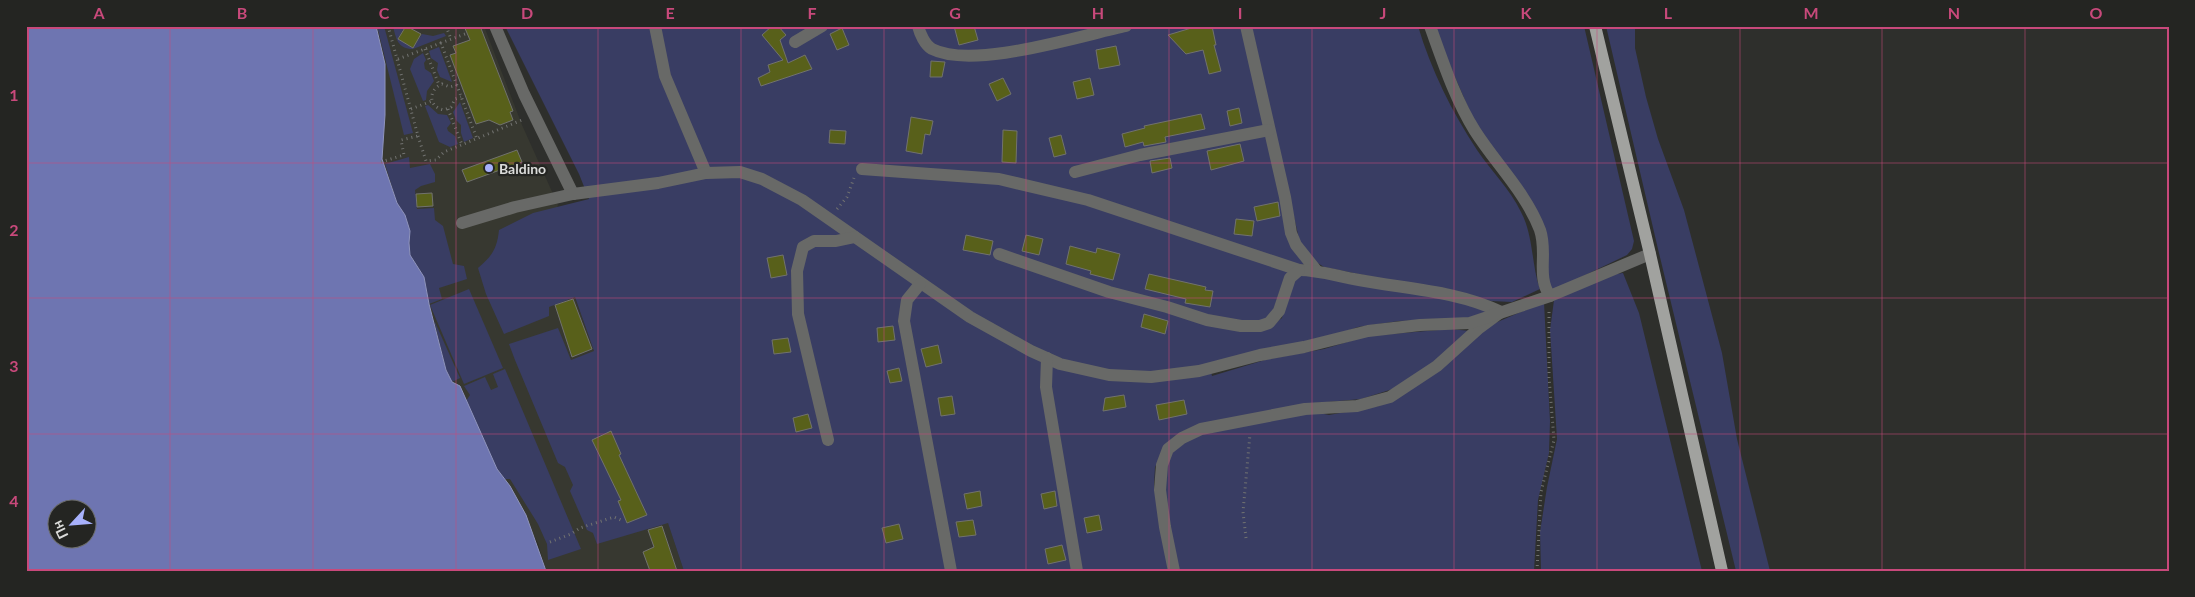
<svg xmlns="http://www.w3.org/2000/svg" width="2195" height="597" viewBox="0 0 2195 597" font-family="Lato,sans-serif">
  <rect width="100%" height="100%" fill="#2e2f2c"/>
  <polygon fill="#373830" points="376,26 484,26 522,125 558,205 553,221 567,276 625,434 667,519 684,571 546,571 538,543 497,469 460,386 452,382 446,370 434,320 410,255 405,215 397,203 382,159 385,115 385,64"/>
  <g fill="#393d63">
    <polygon points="377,26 384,26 413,133 404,135"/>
    <path d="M393 26H405L398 38 413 48 422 34 433 36 444 33 446 36 413 49C398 49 396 39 393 26Z"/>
    <path d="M505 26H1242L1280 188 1307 264 1299 265 1268 328 1282 318 1286 297 1296 276 1309 273 1476 305 1492 311 1471 319 1399 321 1358 327 1341 333 1209 363 1212 376 1268 359 1324 349 1367 336 1451 329 1470 331 1440 357 1399 387 1361 399 1305 404 1167 445 1155 467 1154 485 1171 571H684L668 523 597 544 593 533 587 530 570 491 573 485 565 467 558 463 515 360 509 344 558 328 571 360 594 351 575 297 549 307V316L504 334 486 294 478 268C492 256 497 249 499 230L533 213 589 199 579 174Z"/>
    <path d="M1250 26H1418C1431 70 1452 112 1477 150 1491 171 1510 189 1521 212 1534 237 1531 264 1540 289L1512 302 1491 301 1324 267 1316 262 1300 243Z"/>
    <polygon points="1433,26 1584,26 1634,241 1632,249 1627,255 1552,291 1548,290 1548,247 1477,128"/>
    <polygon points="1606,26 1635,26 1635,48 1646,97 1658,139 1684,210 1722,353 1737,439 1770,571 1736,571 1658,249"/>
    <polygon points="439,47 452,82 440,77 437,70 438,63 431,58 429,51"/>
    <polygon points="423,53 426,60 424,63 425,69 431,73 434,81 427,91 426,100 423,101 410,69 414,59"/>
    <polygon points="460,102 473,138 464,142 461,133 461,125 456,120 453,112"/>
    <polygon points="428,105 438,114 447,115 451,123 447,128 448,131 455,136 458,144 450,147 439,142 425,106"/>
    <polygon points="409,157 410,168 430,164 435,174 435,182 421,186 415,190 417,209 434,208 435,220 443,226 453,264 464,266 467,279 439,288 442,299 429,304 424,277 410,255 409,243 410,231 405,215 397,203 385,164"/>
    <polygon points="1623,273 1639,313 1702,571 1541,571 1540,532 1547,487 1557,439 1550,330 1554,300 1610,275"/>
    <polygon points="469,289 503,368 464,384 430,305"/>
    <path d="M1544 302 1550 421 1549 453 1538 500 1534 571H1179C1169 530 1157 494 1170 452L1196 436 1245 423 1314 412 1329 415 1379 406 1488 326Z"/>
    <polygon points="434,320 460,378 452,382 446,370"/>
    <polygon points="505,369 581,549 548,560 547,544 538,524 510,479 505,479 497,469 466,401 470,395 464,386 485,377 491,390 498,387 493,374"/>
  </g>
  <path fill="#6e75b1" stroke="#8f94bd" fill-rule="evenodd" d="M26 26H376L385 64V115L382 159 397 203 405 215 410 231 409 243 410 255 424 277 429 304 446 370 452 382 460 386 497 469 510 486 526 515 546 571H26ZM58 510H88V540H58Z"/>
  <g fill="#58601a" stroke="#71726e">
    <polygon points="406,26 421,34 413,48 398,39"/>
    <polygon points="464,26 480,26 513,111 510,112 513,120 500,125 489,120 476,124 450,55 456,53 453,46 470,40"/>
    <polygon points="772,26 778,26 786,35 780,40 788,63 805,55 812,69 761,86 758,78 770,72 768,65 783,60 762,35"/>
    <polygon points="954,26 974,26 978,40 959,45"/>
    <polygon points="1198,26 1212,26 1216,45 1214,45 1221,71 1209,74 1203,50 1186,54 1168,35"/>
    <polygon points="842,28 849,45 837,50 830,34"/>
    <polygon points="1116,46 1120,65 1099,69 1096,50"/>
    <polygon points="931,61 945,62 942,77 930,77"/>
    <polygon points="1003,78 1011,94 997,101 989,84"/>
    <polygon points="1090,78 1094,95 1077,99 1073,82"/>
    <polygon points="1239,108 1242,123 1230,126 1227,111"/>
    <polygon points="1201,114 1205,129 1165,137 1166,142 1144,146 1143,142 1125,147 1122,134 1145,128 1144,126"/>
    <polygon points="911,117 933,121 930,135 925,134 922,154 906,151"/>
    <polygon points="830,130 846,131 845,144 829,143"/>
    <polygon points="1003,130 1017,131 1016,163 1002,162"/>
    <polygon points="1061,135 1066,154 1054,157 1049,138"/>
    <polygon points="1240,144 1244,161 1211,170 1207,151"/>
    <polygon points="517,150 522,162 467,182 462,170"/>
    <polygon points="1170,158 1172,168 1152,173 1150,161"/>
    <polygon points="432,193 433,206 417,207 416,194"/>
    <polygon points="1278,202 1280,216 1257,221 1254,207"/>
    <polygon points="1236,219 1254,221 1252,236 1234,234"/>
    <polygon points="966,235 993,241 990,255 963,250"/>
    <polygon points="1026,235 1043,239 1039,255 1022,251"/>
    <polygon points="1070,246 1096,253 1097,248 1120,254 1113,280 1090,274 1091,271 1066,264"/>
    <polygon points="783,255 787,275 771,278 767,258"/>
    <polygon points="1149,274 1206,287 1205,290 1213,291 1210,307 1185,303 1186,299 1145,289"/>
    <polygon points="573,299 592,349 572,357 555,305"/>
    <polygon points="1144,314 1168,321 1165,334 1141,327"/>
    <polygon points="893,326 895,340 878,342 877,328"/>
    <polygon points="788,338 791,352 774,354 772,340"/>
    <polygon points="938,345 942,363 926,367 921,349"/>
    <polygon points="899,368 902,381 890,383 887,371"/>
    <polygon points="1124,395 1126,407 1103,411 1105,398"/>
    <polygon points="952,396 955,414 941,416 938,398"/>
    <polygon points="1184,400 1187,414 1159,420 1156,405"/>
    <polygon points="808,414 812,428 796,432 793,418"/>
    <polygon points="611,431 621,454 619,455 647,515 627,523 618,501 621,500 592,440"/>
    <polygon points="980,491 982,506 967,509 964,494"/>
    <polygon points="1055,491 1057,506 1044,509 1041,494"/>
    <polygon points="1099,515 1102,530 1087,533 1084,518"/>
    <polygon points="973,520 976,535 959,537 956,522"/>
    <polygon points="899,524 903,539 886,543 882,528"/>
    <polygon points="662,526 677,571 650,571 643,552 654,547 648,530"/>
    <polygon points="1062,545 1066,560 1048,564 1045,549"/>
  </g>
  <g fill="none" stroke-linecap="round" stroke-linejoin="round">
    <g stroke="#727371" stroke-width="3" stroke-dasharray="1 4" stroke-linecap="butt">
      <polyline points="446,26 451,39"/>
      <polyline points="465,34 441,43 477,139"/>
      <polyline points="425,49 439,85"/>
      <polyline points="398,59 441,43"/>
      <path d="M457 85 450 87 442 84C428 90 428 107 444 110L451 107 455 99 461 97"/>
      <polyline points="411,109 432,101"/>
      <polyline points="448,109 462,145"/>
      <polyline points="418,136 426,161 436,160 444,152 522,120"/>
      <polyline points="381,162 404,155 401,140 418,136 388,26"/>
      <polyline points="837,209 847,197 854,178"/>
      <polyline points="1246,538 1243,512 1250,434"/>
      <polyline points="550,542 571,534 580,528 614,517 621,520"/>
      <polyline points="1537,571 1541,492 1554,440 1549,377 1549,309"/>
    </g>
    <g stroke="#686967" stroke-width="12">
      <polyline points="495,26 524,94 573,194"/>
      <polyline points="655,26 665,76 706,173"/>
      <path d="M918 26C920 34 925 45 932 49 973 70 1079 36 1126 26"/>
      <polyline points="1246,26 1285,197 1291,233 1296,245 1316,270"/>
      <path d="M1430 26C1443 62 1455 99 1475 131 1496 164 1526 193 1540 230 1548 253 1536 276 1550 296"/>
      <polyline points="795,42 822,26"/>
      <path d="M862 169 999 179 1088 200 1299 270C1320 270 1339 277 1359 280 1407 289 1458 291 1501 312L1478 329 1437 366 1390 397 1357 406 1305 409 1201 429 1182 438 1168 449 1162 465 1160 490 1165 527 1174 571"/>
      <polyline points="1075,172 1140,155 1269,130"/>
      <polyline points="462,223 515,207 573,194 658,183 706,173 740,172 762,179 802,200 970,317 1031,351 1060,364 1109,375 1151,377 1199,371 1260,355 1304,347 1368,331 1420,325 1470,323 1550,296 1650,254"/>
      <polyline points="999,254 1109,292 1167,307 1207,320 1241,326 1260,326 1269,323 1279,311 1290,278 1299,270"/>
      <polyline points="920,284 907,300 904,321 951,571"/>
      <polyline points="1047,358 1046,387 1077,571"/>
      <polyline points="828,440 798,314 797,271 803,247 814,241 836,241 855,237"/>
    </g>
    <polyline stroke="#a1a29f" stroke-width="12" points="1595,26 1650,254 1722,571"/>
  </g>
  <path fill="none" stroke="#c8497b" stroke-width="1" stroke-opacity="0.55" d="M170 26V571M313 26V571M456 26V571M598 26V571M741 26V571M884 26V571M1026 26V571M1169 26V571M1312 26V571M1454 26V571M1597 26V571M1740 26V571M1882 26V571M2025 26V571M26 163H2169M26 298H2169M26 434H2169"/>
  <circle fill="#a7b1fc" stroke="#242522" stroke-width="2" cx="489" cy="168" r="5"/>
  <g text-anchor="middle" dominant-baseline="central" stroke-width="4.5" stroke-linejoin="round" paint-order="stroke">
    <g font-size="14" font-weight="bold" fill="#dbdcda" stroke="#242522" text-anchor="start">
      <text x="499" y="168">Baldino</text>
    </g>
  </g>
  <rect width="2195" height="597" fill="none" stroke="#242522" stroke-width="55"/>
  <g transform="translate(72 524) rotate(244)"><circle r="24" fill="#242522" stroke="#6d6e6c"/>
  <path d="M0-4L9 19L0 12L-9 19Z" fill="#a7b1fc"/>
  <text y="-8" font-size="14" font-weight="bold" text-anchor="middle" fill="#dbdcda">Пн</text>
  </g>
  <rect x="28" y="28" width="2140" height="542" fill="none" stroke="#c8497b" stroke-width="2"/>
  <g font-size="16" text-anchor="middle" font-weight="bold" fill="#c8497b">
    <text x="99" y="19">A</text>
    <text x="242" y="19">B</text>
    <text x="384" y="19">C</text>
    <text x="527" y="19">D</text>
    <text x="670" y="19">E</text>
    <text x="812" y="19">F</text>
    <text x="955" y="19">G</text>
    <text x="1098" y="19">H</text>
    <text x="1240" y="19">I</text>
    <text x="1383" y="19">J</text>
    <text x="1526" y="19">K</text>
    <text x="1668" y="19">L</text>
    <text x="1811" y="19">M</text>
    <text x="1954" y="19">N</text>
    <text x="2096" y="19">O</text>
    <text x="14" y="101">1</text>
    <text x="14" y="236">2</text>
    <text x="14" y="372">3</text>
    <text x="14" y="507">4</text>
  </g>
</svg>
